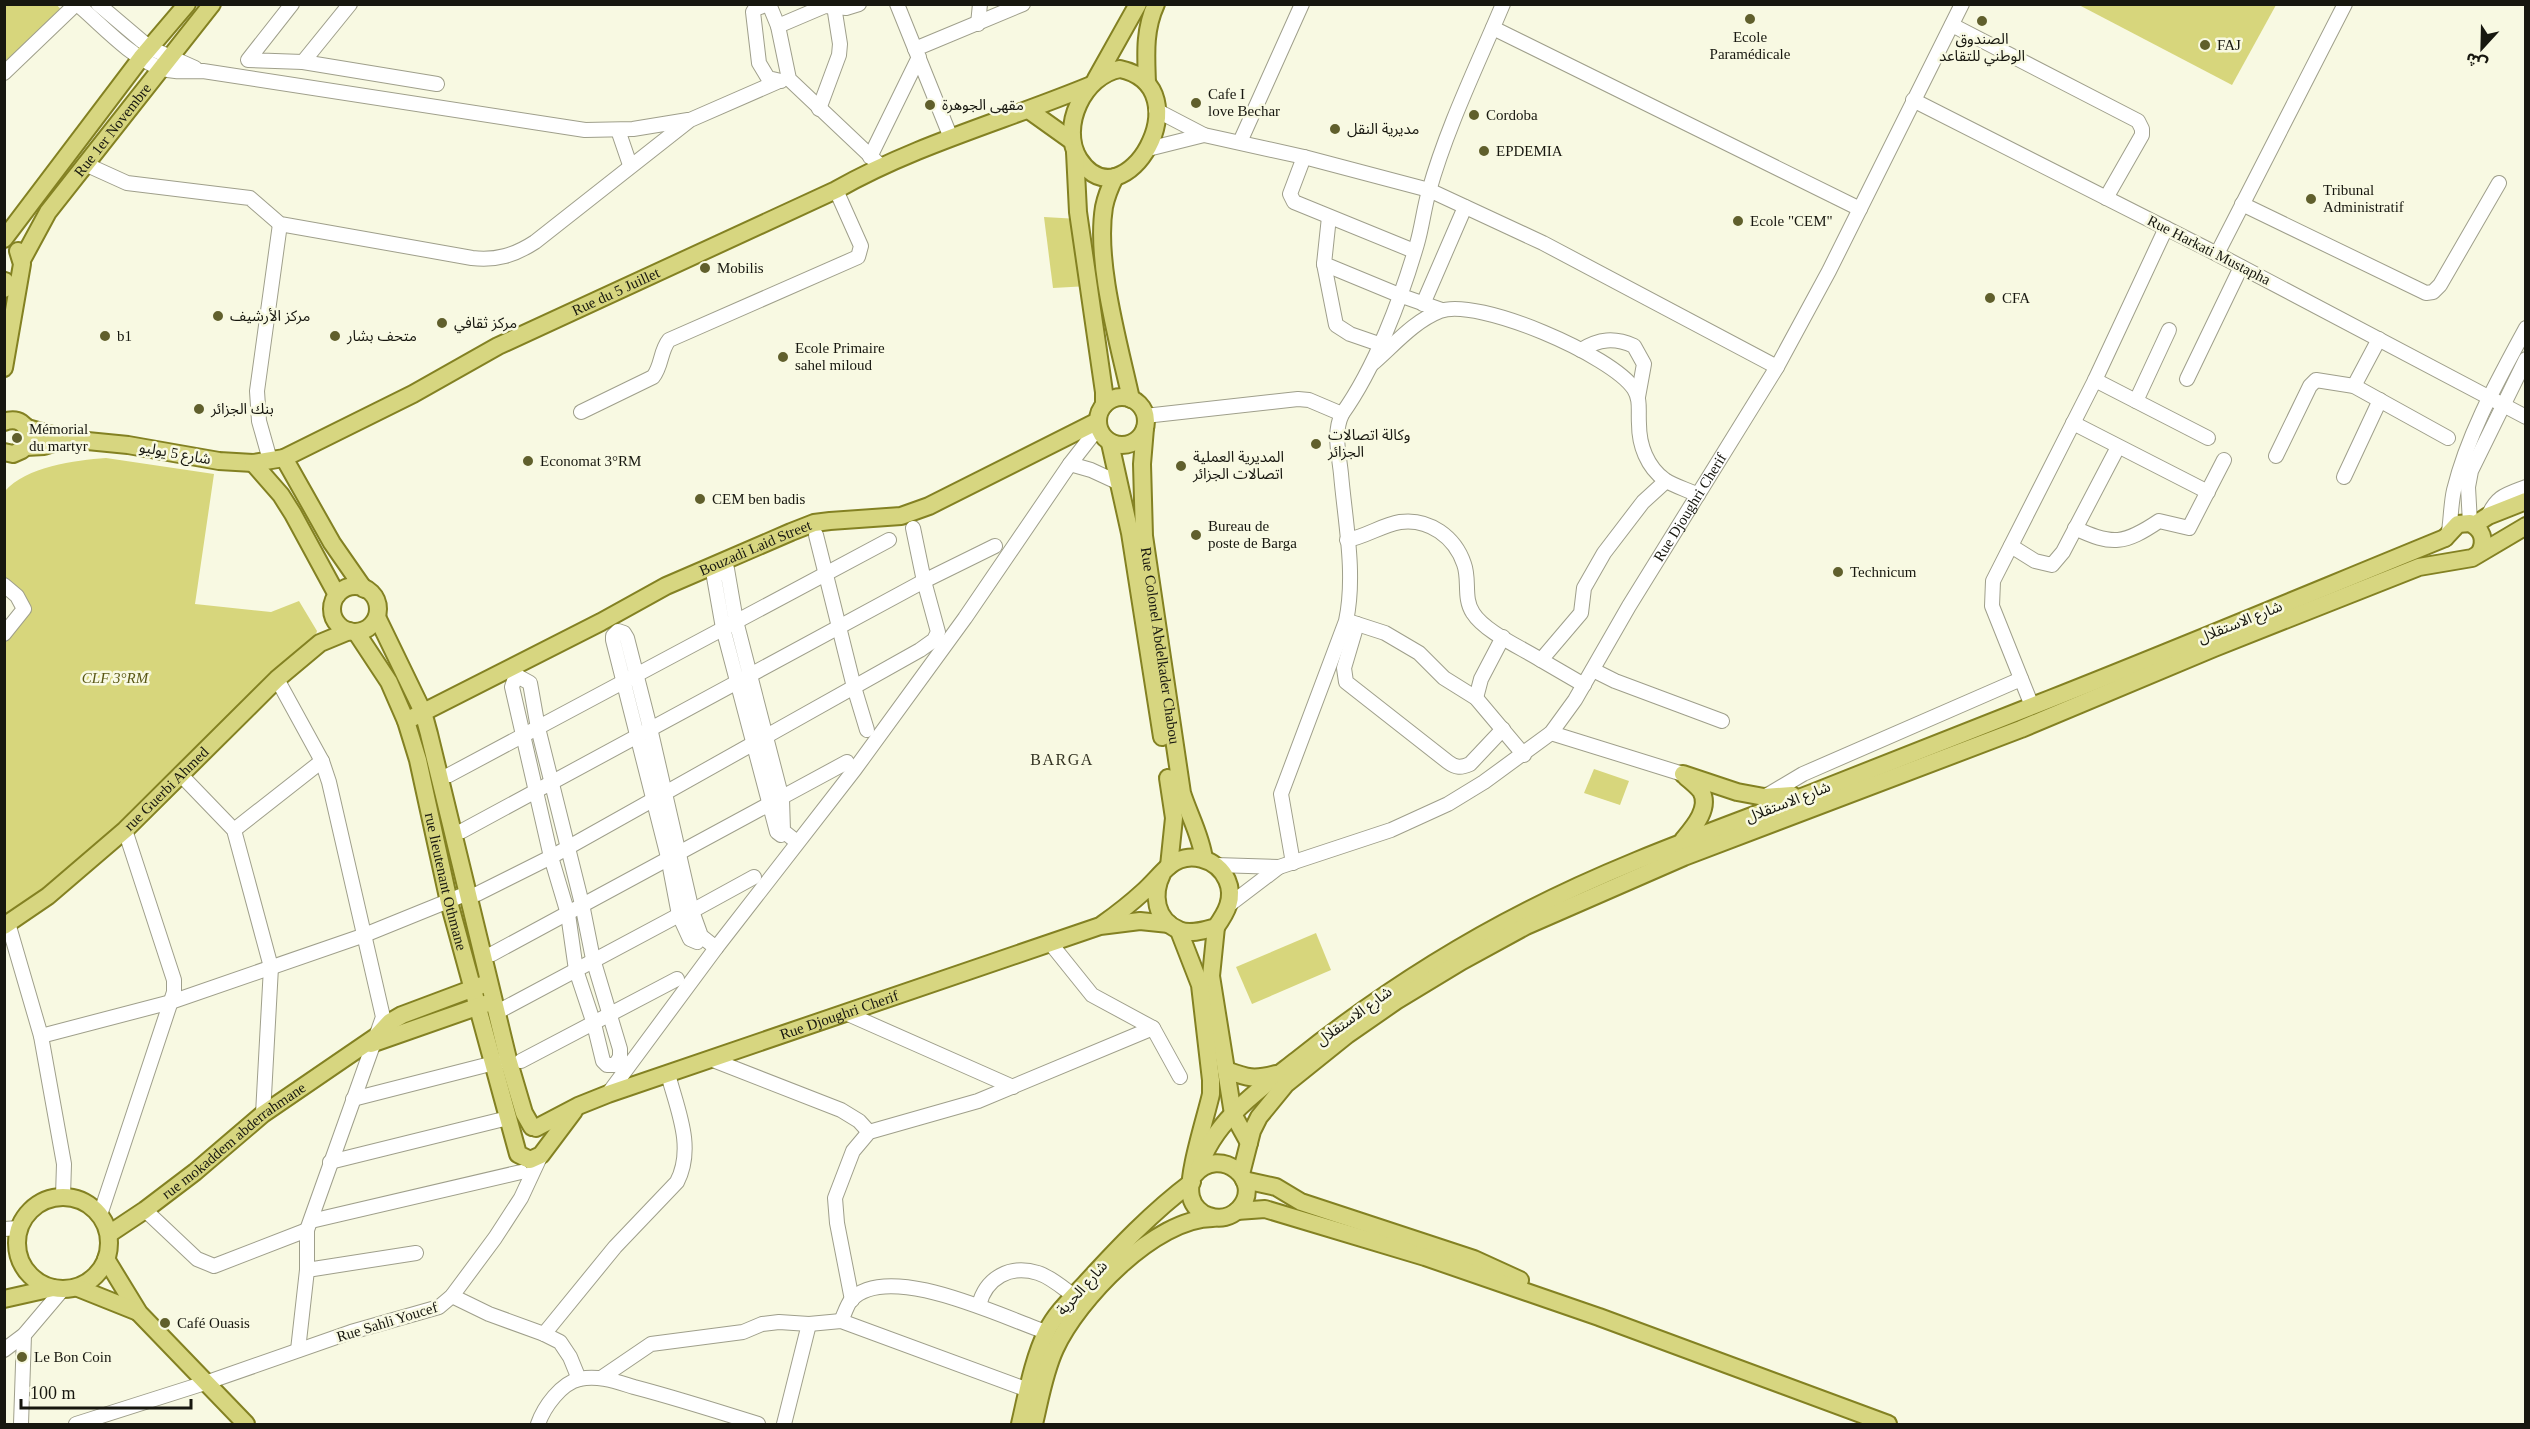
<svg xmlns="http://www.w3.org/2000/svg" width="2530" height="1429" viewBox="0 0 2530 1429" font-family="'Times New Roman','Noto Sans Arabic',serif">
  <rect width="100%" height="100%" fill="#f8f9e2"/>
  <g fill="#d7d67c">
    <polygon points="5,5 57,5 63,12 5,68"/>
    <polygon points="2079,5 2276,5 2232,85"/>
    <polygon points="1044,217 1079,219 1089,286 1053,288"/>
    <path d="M106 458 214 474 195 604 271 612 299 601 317 631 314 640 244 698 151 800 86 859 5 918V639L27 613V601L5 579V491C26 467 75 460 106 458Z"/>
    <polygon points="1594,769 1629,781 1620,805 1584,793"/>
    <polygon points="1316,933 1331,970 1252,1004 1236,967"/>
  </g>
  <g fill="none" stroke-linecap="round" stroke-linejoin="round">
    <g stroke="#9f9f8b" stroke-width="16">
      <g id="minor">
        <path d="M77 4C103 26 129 56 160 68 174 73 189 71 203 71L585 130 633 129 688 120"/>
        <polyline points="98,4 150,48 195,68"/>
        <polyline points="292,4 248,60 303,62 437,84"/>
        <polyline points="768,4 755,9 753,12 759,63 768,78 781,81"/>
        <polyline points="769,4 778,26 789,79 881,166"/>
        <polyline points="897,4 951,138"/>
        <polyline points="978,24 980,4"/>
        <polyline points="1952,25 2138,121 2142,129 2142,135 2106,198"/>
        <polyline points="778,26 825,6 846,8 859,4"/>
        <polyline points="1493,28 1860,209"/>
        <polyline points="915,49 1023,4"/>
        <polyline points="303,62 350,4"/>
        <polyline points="4,73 76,4"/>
        <polyline points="1913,100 2217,254 2526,417"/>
        <polyline points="819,109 839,55 840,44 834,6"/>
        <polyline points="1156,110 1204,135 1304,157 1429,190 1543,243 1777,367"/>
        <polyline points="618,130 630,165"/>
        <polyline points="1240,142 1302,4"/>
        <polyline points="1148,149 1204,135"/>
        <polyline points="870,157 919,57"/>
        <polyline points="1304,157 1290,194 1294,202 1414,251"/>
        <path d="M85 164 127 183 250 198 280 224 472 258C496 261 515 255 535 242L690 120 777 82"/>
        <polyline points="2242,204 2426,293 2433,292 2440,285 2499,183"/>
        <polyline points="1329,217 1324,264 1399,295 1442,310"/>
        <polyline points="2217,254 2345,4"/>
        <polyline points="1324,264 1336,325 1350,334 1379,344"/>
        <polyline points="1423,304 1465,207"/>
        <path d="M1581 350C1599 339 1614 337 1634 346L1644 364 1638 397"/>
        <path d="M1372 364C1393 346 1414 321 1440 311 1478 297 1613 356 1634 389 1641 400 1638 411 1639 424 1639 445 1647 467 1665 480 1674 486 1688 490 1698 495"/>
        <polyline points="2187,379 2241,267"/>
        <polyline points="2095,380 2208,438"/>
        <polyline points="2354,386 2379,339"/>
        <polyline points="2136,401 2169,330"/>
        <path d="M581 412 653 377C662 366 660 351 669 340L858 257 861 246 836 190"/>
        <path d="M1342 414C1375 368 1401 299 1417 244 1422 227 1424 208 1429 191 1447 127 1477 66 1503 4"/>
        <path d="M1145 416 1298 399 1309 400 1342 414C1333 433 1339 454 1341 474 1345 521 1356 574 1346 621L1281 794 1293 863"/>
        <polyline points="2073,423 2208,492"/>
        <polyline points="2276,456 2310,386 2316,380 2354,386 2448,438"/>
        <polyline points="270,460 259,421 257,391 280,224"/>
        <polyline points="1070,464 1091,470 1117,482"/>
        <polyline points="2344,477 2380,400"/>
        <path d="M2488 516C2497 496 2505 495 2526 487"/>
        <polyline points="2470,523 2468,487 2471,471 2526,359"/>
        <path d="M2075 528C2112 546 2125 544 2159 521L2189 528 2224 460"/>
        <path d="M2449 531C2451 518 2451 503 2454 490 2468 433 2498 380 2526 328"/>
        <polyline points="816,535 854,687 867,730"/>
        <path d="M1347 540C1365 537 1382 525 1400 522 1429 518 1455 537 1464 564 1470 580 1463 598 1473 613 1485 632 1522 648 1541 660"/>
        <polyline points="2011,546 2035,561 2052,565 2063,552 2118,447"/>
        <polyline points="4,585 17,596 24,609 4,634"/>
        <polyline points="1351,622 1385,633 1419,653 1444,678 1476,698 1524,755"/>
        <path d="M1357 624 1344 668 1346 682 1448 762C1456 768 1461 768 1470 764L1503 729"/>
        <polyline points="1593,670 1615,681 1722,721"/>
        <polygon points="519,677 530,683 538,728 582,904 593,959 620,1049 620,1057 615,1065 607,1065 603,1061 594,1024 576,970 568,914 551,857 512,687 514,681"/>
        <polyline points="277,679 322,761 329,782 383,1017 307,1230"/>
        <polyline points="1584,685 1541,660 1581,613 1584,588 1604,553 1643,502 1666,481"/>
        <polyline points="1476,698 1481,679 1503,637"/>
        <polyline points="2032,706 1992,606 1993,581 2095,380 2166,228"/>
        <polyline points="1551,733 1683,774"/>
        <polyline points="180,774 234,830 271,967 263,1114"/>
        <polyline points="449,775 889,540"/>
        <polyline points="1766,796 1803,774 2021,679"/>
        <polyline points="234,830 322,761"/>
        <polyline points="462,831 924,581 995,546"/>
        <polyline points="783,831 781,835 777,832 723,628 714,577 727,569 736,621 782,799 783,831 797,842"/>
        <path id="s1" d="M1216 865 1279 867 1391 830 1448 804 1484 782 1551 733 1575 700 1629 606 1777 367 1829 271 1962 4"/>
        <polyline points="477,894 551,857 920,650 934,640 938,632 924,581 913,528"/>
        <polyline points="1229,905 1279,867"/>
        <polyline points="8,923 41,1036 64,1164 63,1196"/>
        <polyline points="701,936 697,942 690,939 679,915 668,857 613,640 613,636 618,631 624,633 627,638 650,728 692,911 701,936 716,948"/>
        <polyline points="1051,944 1092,995 1153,1028 1180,1077"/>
        <polyline points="492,954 847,762"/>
        <polyline points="503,1009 679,915 692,911 754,877"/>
        <polyline points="848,1014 1013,1087"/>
        <polyline points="41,1036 171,1002 362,936 468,893"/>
        <polyline points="713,1060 841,1110 859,1121 869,1132"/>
        <polyline points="521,1061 677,979"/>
        <polyline points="608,1094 716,948 855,769 965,618 1070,464 1098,428"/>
        <polyline points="353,1099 502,1061"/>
        <polyline points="330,1162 508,1118"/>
        <polyline points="145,1210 197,1259 214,1266 307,1230 307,1270 416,1253"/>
        <polyline points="100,1215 174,992 174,980 125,830"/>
        <polyline points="311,1221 521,1172"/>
        <polyline points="4,1229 19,1228"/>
        <polyline points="452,1296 489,1314 544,1334 560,1342 570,1357 579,1379"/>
        <polyline points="852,1300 837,1223 835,1198 853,1151 869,1132 978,1101 1153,1028"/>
        <path d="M979 1305C986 1278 1010 1264 1038 1273 1051 1277 1063 1288 1074 1296"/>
        <path d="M841 1321C844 1315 847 1305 851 1300 888 1260 1004 1318 1046 1332"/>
        <path d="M544 1334 615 1247 677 1182C695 1147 677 1109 668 1074"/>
        <polyline points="4,1350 24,1335 63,1289"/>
        <polyline points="298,1350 307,1270"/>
        <polyline points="601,1378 651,1344 743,1332 762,1324 779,1322 809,1324 841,1321 1028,1390"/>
        <polyline points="21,1424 24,1335"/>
        <polyline points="76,1424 205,1383 351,1332 439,1307 452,1296 495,1238 521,1198 541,1155"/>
        <path d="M538 1424C544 1407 561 1383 580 1379 599 1375 617 1382 634 1387 676 1398 717 1411 758 1424"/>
        <polyline points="784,1424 809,1324"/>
      </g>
    </g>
    <g stroke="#838122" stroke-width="20">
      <g id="major">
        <path d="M1120 69C1205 87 1124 228 1079 159 1059 127 1084 75 1120 69Z"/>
        <polyline points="1096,79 1138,4"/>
        <path d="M1147 83C1146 55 1144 30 1156 4"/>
        <polyline points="1030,111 1072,141"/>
        <polyline points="1075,152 1078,212 1104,392 1104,405"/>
        <path d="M1115 177C1110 187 1106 197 1104 207 1095 262 1119 344 1131 399"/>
        <polyline points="4,239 141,58 187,4"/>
        <path id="s2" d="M22 260 48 212 212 4"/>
        <polyline points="4,289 5,281"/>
        <polyline points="4,368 22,264 18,251"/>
        <circle cx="1122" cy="421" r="24"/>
        <path d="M4 422C18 417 28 424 29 438L22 450 13 454 4 452"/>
        <path id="s3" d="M27 428 67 439 128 445 219 461 253 463 284 458 413 394 498 346 836 190C915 145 1004 121 1089 86"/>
        <path id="s4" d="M1145 428 1142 464 1144 536 1182 793C1189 815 1201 836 1204 859"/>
        <polyline points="1110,443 1130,533 1162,737"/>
        <polyline points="26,447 44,446 67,439"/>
        <polyline points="284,458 332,543 364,589"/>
        <polyline points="253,463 281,495 293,514 337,595"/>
        <polyline points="2474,525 2488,516 2526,501"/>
        <path d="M2445 538 2458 524 2470 523C2482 529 2486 540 2480 552"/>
        <circle cx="355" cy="609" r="23"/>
        <polyline points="377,617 423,712 429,734 508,1059 524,1113 532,1127"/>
        <path id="s5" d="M356 632 389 682 406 721 418 760 449 902 518 1154 530 1160 541 1155 574 1111"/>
        <path id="s6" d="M406 721 601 622 666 586 791 532 814 523 830 521 901 516 929 506 1098 421"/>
        <polyline points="1683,774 1737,792 1764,797 1792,795"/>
        <polyline points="1168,778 1174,818 1169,866"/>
        <path d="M1683 840C1693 828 1711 808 1701 791 1697 786 1691 781 1686 777"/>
        <path d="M1103 924C1117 914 1130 904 1143 892 1152 884 1160 874 1169 866 1188 850 1217 858 1227 880 1235 898 1226 913 1216 927 1205 930 1190 935 1179 930 1155 920 1152 894 1162 874"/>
        <path id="s7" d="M4 926 48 896 125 830 277 679 320 643 349 631"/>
        <polyline points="1216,927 1211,976 1233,1114 1249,1143"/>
        <path d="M1179 931 1200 985 1211 1080V1094C1206 1117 1186 1177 1191 1197 1193 1206 1201 1214 1209 1216 1220 1220 1231 1217 1239 1209 1265 1181 1220 1144 1194 1175"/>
        <polyline points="371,1044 488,1003"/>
        <path d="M1226 1070C1248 1078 1253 1080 1276 1074"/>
        <path id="s8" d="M536 1128 578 1106 608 1094 1100 926 1140 921 1169 924"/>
        <path d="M1199 1169C1212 1122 1260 1089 1297 1060 1370 1002 1446 952 1529 910 1620 863 1717 830 1812 793 1891 762 1970 730 2050 699 2182 647 2313 592 2445 538"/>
        <polyline points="1241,1174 1252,1131 1259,1117 1286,1084 1347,1035 1396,1001 1462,961 1526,926 1684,857 2021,729 2214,648 2419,567 2472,558 2526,526"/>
        <polyline points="1244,1180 1276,1187 1301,1202 1474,1259 1520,1280"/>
        <circle cx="63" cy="1243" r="46"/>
        <polyline points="1237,1211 1265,1209 1425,1257 1599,1317 1888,1424"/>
        <path id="s9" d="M109 1234 145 1210 195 1172 263 1114 377 1036 390 1022 402 1015 482 985"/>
        <polyline points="106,1259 139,1313 246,1424"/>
        <polyline points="78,1288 138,1312"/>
        <polyline points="4,1299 53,1288"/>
        <path d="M1020 1424C1027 1394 1033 1359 1047 1331 1056 1313 1071 1299 1085 1284 1118 1248 1152 1212 1192 1182"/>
        <path d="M1034 1424C1040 1399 1044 1373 1055 1349 1078 1299 1155 1218 1213 1218"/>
      </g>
    </g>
    <use href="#minor" stroke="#fff" stroke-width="14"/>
    <use href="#major" stroke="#d7d680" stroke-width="16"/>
  </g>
  <g fill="#605f2c" stroke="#f8f9e2" stroke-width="2">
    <circle cx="1750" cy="19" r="6"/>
    <circle cx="1982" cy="21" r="6"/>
    <circle cx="2205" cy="45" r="6"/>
    <circle cx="1196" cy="103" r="6"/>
    <circle cx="930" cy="105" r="6"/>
    <circle cx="1474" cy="115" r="6"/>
    <circle cx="1335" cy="129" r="6"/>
    <circle cx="1484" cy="151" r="6"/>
    <circle cx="2311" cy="199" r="6"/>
    <circle cx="1738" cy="221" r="6"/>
    <circle cx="705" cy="268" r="6"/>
    <circle cx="1990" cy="298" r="6"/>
    <circle cx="218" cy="316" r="6"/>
    <circle cx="442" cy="323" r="6"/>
    <circle cx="105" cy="336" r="6"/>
    <circle cx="335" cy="336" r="6"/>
    <circle cx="783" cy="357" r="6"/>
    <circle cx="199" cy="409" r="6"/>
    <circle cx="17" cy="438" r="6"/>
    <circle cx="1316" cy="444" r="6"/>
    <circle cx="528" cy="461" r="6"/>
    <circle cx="1181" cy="466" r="6"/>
    <circle cx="700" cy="499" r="6"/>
    <circle cx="1196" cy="535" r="6"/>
    <circle cx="1838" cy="572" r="6"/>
    <circle cx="165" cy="1323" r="6"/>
    <circle cx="22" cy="1357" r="6"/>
  </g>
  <g text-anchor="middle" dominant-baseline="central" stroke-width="5" stroke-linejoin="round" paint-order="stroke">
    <g font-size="15" fill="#17170f" stroke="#f8f9e2" text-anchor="start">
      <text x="1750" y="37" text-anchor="middle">Ecole<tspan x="1750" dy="17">Paramédicale</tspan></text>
      <text x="1982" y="39" text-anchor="middle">الصندوق<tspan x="1982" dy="17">الوطني للتقاعد</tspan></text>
      <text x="2217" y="45">FAJ</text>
      <text x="1208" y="94">Cafe I<tspan x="1208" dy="17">love Bechar</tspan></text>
      <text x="942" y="105">مقهى الجوهرة</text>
      <text x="1486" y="115">Cordoba</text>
      <text x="1347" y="129">مديرية النقل</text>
      <text x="1496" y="151">EPDEMIA</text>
      <text x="2323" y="190">Tribunal<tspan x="2323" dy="17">Administratif</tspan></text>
      <text x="1750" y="221">Ecole "CEM"</text>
      <text x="717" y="268">Mobilis</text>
      <text x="2002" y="298">CFA</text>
      <text x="230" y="316">مركز الأرشيف</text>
      <text x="454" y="323">مركز ثقافي</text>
      <text x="117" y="336">b1</text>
      <text x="347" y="336">متحف بشار</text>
      <text x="795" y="348">Ecole Primaire<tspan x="795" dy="17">sahel miloud</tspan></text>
      <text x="211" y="409">بنك الجزائر</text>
      <text x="29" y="429">Mémorial<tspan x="29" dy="17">du martyr</tspan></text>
      <text x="1328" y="435">وكالة اتصالات<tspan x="1328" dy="17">الجزائر</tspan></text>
      <text x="1193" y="457">المديرية العملية<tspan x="1193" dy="17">اتصالات الجزائر</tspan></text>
      <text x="540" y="461">Economat 3°RM</text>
      <text x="712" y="499">CEM ben badis</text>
      <text x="1208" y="526">Bureau de<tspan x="1208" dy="17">poste de Barga</tspan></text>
      <text x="1850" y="572">Technicum</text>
      <text x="177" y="1323">Café Ouasis</text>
      <text x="34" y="1357">Le Bon Coin</text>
    </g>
    <g font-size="15" fill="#17170f" stroke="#f8f9e2">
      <text stroke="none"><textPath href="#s2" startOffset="159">Rue 1er Novembre</textPath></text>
      <text transform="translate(2209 250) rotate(27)">Rue Harkati Mustapha</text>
      <text stroke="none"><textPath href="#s3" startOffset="632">Rue du 5 Juillet</textPath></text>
      <text transform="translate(175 453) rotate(10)">شارع 5 يوليو</text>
      <text stroke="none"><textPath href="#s1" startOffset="634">Rue Djoughri Cherif</textPath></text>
      <text stroke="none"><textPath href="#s6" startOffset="390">Bouzadi Laid Street</textPath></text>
      <text transform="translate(2240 622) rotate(-22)">شارع الاستقلال</text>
      <text stroke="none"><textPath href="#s4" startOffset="219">Rue Colonel Abdelkader Chabou</textPath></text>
      <text stroke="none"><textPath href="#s7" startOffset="213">rue Guerbi Ahmed</textPath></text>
      <text transform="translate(1788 802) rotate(-21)">شارع الاستقلال</text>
      <text stroke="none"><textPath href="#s5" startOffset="268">rue lieutenant Othmane</textPath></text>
      <text transform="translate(1354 1016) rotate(-36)">شارع الاستقلال</text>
      <text stroke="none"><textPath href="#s8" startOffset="324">Rue Djoughri Cherif</textPath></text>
      <text stroke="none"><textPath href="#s9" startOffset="156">rue mokaddem abderrahmane</textPath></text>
      <text transform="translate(1082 1288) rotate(-48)">شارع الحرية</text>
      <text transform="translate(387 1322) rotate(-17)">Rue Sahli Youcef</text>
    </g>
    <g font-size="15" font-style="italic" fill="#585714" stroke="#f8f9e2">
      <text x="115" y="678">CLF 3°RM</text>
    </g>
    <g font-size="16" letter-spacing="1.5" fill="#323221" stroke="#f8f9e2">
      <text x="1062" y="759">BARGA</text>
    </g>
  </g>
  <rect width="2530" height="1429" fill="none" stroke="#17170f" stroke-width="12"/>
  <g transform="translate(2482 48) rotate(202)" stroke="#f8f9e2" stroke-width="4.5" paint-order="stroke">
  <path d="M0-4.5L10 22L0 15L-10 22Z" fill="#17170f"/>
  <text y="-9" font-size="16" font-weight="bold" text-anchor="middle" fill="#17170f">ش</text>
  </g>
  <path d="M21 1399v9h170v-9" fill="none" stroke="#17170f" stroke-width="3"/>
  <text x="30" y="1399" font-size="18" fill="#17170f" stroke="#f8f9e2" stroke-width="4.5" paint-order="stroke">100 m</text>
</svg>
